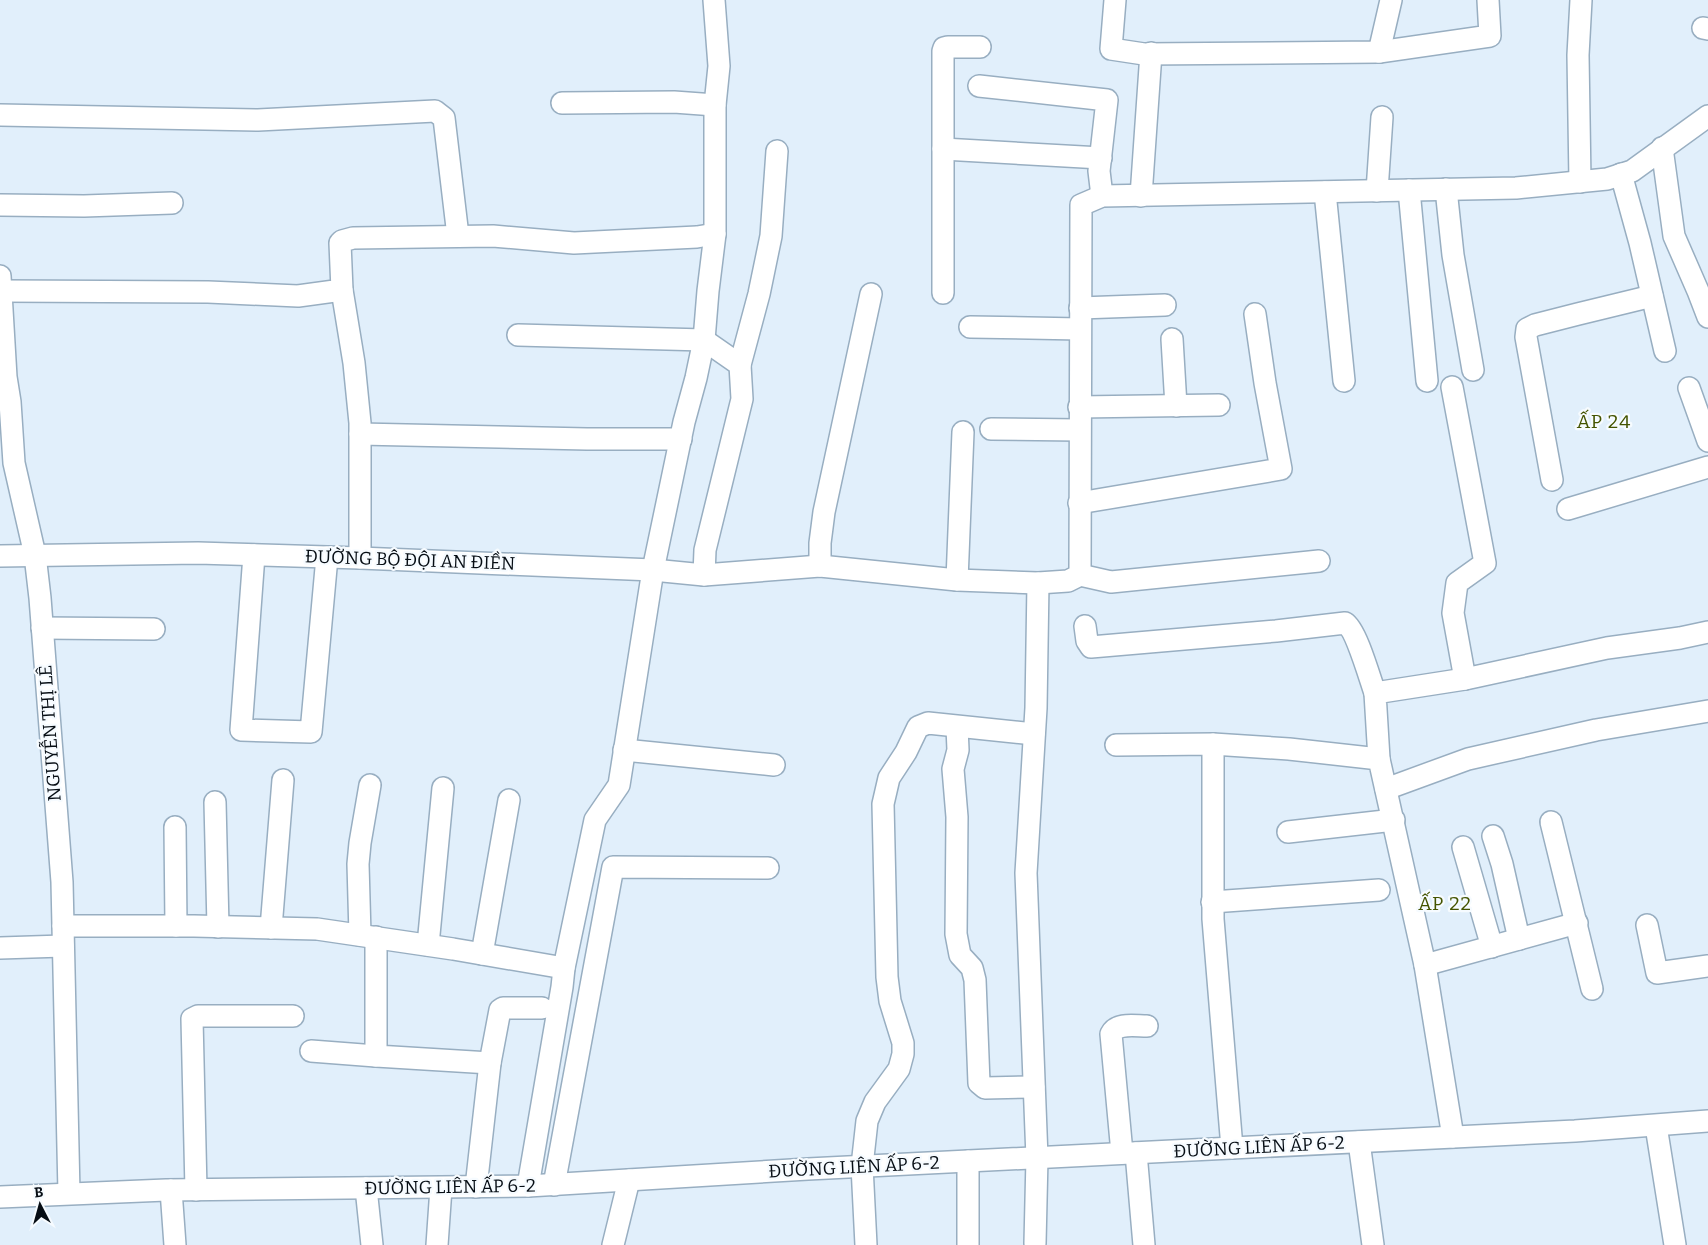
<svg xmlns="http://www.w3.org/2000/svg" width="1708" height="1245" viewBox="0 0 1708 1245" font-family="Bitter,serif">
  <rect width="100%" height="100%" fill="#e1effb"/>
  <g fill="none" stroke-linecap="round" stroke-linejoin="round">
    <g stroke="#98aec1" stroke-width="24">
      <g id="minor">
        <polyline points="1115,0 1111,49 1144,54 1379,52 1490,36 1488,0"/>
        <polyline points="1703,28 1708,29"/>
        <polyline points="1379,52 1391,0"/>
        <polyline points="979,86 1107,100 1099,171 1102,196"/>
        <polyline points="562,103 674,102 715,105"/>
        <polyline points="0,115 258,120 435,111 444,118 458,236"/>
        <polyline points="1662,148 1674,236 1698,291 1708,317"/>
        <polyline points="943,149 1101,158"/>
        <polyline points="1621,174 1640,243 1665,351"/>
        <polyline points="1580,182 1578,55 1581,0"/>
        <polyline points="1446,189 1453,255 1473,370"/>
        <polyline points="1409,190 1427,381"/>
        <polyline points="1377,191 1382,117"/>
        <polyline points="1325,192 1344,381"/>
        <polyline points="1141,196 1151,53"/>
        <polyline points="0,205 84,206 172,203"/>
        <polyline points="0,276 6,377 10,402 14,463 35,555 40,598 62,882 69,1193"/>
        <polyline points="342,290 354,363 360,423 360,558"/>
        <polyline points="1,291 208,292 298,296 342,290 340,243 342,241 353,238 493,236 574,243 697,237 715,234"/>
        <polyline points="943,293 943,51 944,48 948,47 980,47"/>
        <polyline points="1080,308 1165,305"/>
        <polyline points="970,327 1080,329"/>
        <polyline points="518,335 704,340 740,365 742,399 705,550 704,575"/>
        <polyline points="1172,339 1176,406"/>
        <polyline points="740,365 759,294 771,236 777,151"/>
        <polyline points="1452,387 1485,563 1457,583 1453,613 1465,679"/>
        <polyline points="1689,388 1708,441"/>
        <polyline points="1079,407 1219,405"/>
        <polyline points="991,429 1079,430"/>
        <polyline points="360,434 587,439 681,439"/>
        <polyline points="1552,480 1526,337 1527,329 1535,325 1578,314 1652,296"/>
        <polyline points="1079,503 1281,469 1265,383 1255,314"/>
        <polyline points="1568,509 1708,467"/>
        <polyline points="254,555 241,730 311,732 327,557"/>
        <polyline points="0,556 198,553 360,558 653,570 704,575 820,566 957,580 1038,583 1068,581 1080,575 1081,205 1102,196 1516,188 1607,179 1632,171 1708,116"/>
        <polyline points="820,566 820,543 824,512 871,294"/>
        <polyline points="1080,575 1111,582 1319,561"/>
        <polyline points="957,580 963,432"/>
        <path d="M1085 626 1087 641 1091 647 1276 631 1345 623C1356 629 1370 679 1375 693"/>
        <polyline points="42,628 154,629"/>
        <polyline points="957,727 958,750 953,769 957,817 956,934 960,955 972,968 975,980 979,1083 985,1088 1034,1087"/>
        <polyline points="1213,744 1213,919 1232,1148"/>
        <polyline points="1116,745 1213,744 1289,749 1379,759 1425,965 1453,1137"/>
        <polyline points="624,750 774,765"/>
        <polyline points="1379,759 1375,693 1465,679 1607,648 1680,638 1708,632"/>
        <polyline points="1386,789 1468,759 1596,730 1708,711"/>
        <polyline points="215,802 218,927"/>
        <polyline points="1551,822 1592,989"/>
        <polyline points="175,827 176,926"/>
        <polyline points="1288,832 1394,820"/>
        <polyline points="1493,836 1502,864 1519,939"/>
        <polyline points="1463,847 1492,947"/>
        <polyline points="1212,902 1379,890"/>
        <polyline points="1647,925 1657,973 1708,966"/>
        <polyline points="63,926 194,926 317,929 453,949 564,968"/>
        <polyline points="271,928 283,780"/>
        <polyline points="360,935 358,864 360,843 370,785"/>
        <polyline points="376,937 376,1056 490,1063"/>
        <polyline points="428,945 443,788"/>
        <polyline points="0,948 63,946"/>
        <polyline points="482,954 509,800"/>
        <polyline points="1425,965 1577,923"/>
        <polyline points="311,1051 376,1056"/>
        <polyline points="1656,1126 1675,1245"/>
        <polyline points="1359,1142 1373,1245"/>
        <path d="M1122 1153 1111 1034C1117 1022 1135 1026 1147 1026"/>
        <polyline points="1136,1153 1144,1245"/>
        <polyline points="968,1161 968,1245"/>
        <polyline points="554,1185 613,867 768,868"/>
        <polyline points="528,1186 562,987 564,968 595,820 619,785 653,570 684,422 696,378 704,340 708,291 715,234 715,105 719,66 714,0"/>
        <polyline points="476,1187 490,1063 500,1010 503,1008 542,1008"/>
        <polyline points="366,1188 372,1245"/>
        <polyline points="171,1190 175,1245"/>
        <polyline points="196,1190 192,1019 198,1016 293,1016"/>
        <polyline points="0,1197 166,1190 528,1186 808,1169 1575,1131 1708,1121"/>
        <polyline points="1035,1243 1037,1158 1026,873 1036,708 1038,583"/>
        <polyline points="437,1245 441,1188"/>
        <polyline points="613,1245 629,1180"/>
        <polyline points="866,1245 862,1166 867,1121 875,1102 899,1069 903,1054 903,1043 890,1001 887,977 883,804 889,778 906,752 918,727 928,723 1034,734"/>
      </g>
    </g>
    <use href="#minor" stroke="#fff" stroke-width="21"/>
  </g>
  <g text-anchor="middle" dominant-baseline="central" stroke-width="4.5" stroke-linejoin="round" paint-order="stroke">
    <g font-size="18" fill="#060d14" stroke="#f6fbff">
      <text transform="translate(410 560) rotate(2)">ĐƯỜNG BỘ ĐỘI AN ĐIỀN</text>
      <text transform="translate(50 733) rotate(-94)">NGUYỄN THỊ LÊ</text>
      <text transform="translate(1259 1147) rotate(-3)">ĐƯỜNG LIÊN ẤP 6-2</text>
      <text transform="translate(854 1167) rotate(-3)">ĐƯỜNG LIÊN ẤP 6-2</text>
      <text transform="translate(450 1187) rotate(-1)">ĐƯỜNG LIÊN ẤP 6-2</text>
    </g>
    <g font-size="19" letter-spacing="1" fill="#445401" stroke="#f6fbff">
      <text x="1604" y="421">ẤP 24</text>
      <text x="1445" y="903">ẤP 22</text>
    </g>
  </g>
  <g transform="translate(40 1205) rotate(354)" stroke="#f6fbff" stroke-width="4" paint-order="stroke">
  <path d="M0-4L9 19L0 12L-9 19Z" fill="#060d14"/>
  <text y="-8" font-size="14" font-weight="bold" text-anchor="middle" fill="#060d14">B</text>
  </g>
</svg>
